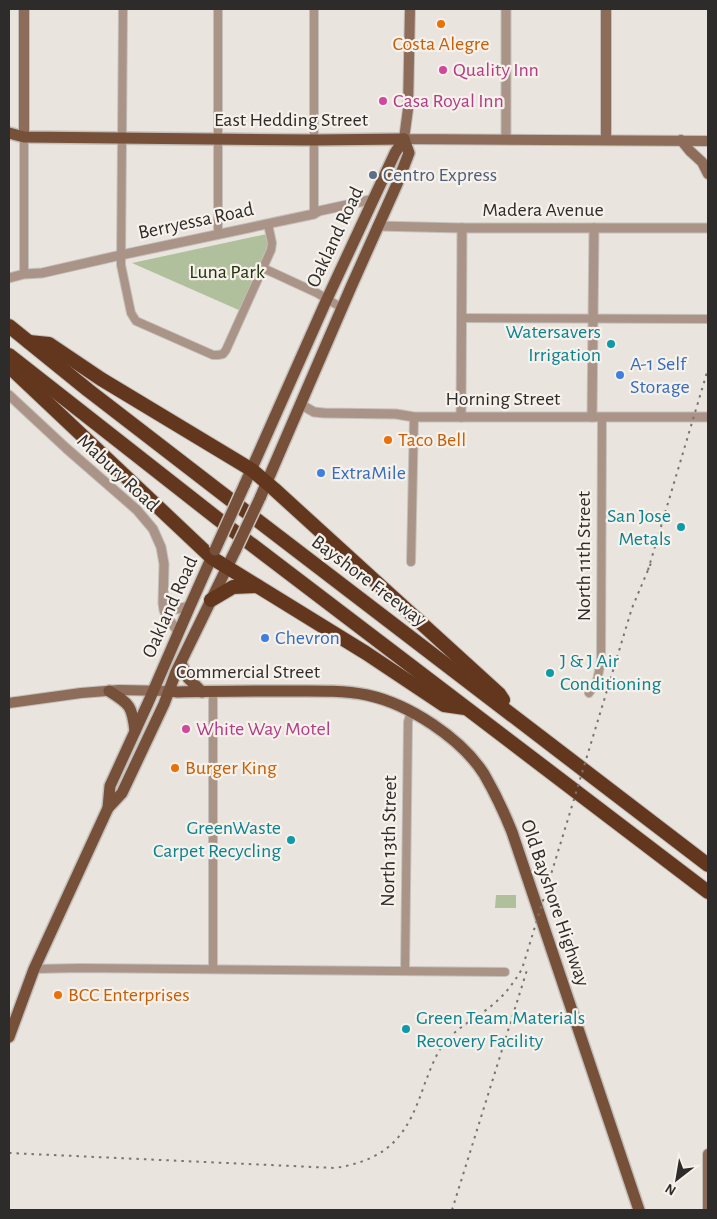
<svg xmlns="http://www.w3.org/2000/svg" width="717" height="1219" viewBox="0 0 717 1219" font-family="'Alegreya Sans',sans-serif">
  <rect width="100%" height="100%" fill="#e9e4de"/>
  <g fill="#b0bf9c">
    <polygon points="267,234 269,246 241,311 132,263"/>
    <polygon points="496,895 516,895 516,908 495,908"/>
  </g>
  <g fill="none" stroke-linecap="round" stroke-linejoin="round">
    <g stroke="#c4bfba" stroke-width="10">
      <g id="minor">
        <polyline points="123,9 121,265 131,313 136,321 213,355 218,355 223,354 226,350 271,250 272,243 268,224"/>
        <polyline points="218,9 218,234"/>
        <polyline points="314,9 314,214"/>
        <polyline points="263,268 317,293 342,308"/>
        <polyline points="24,274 24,137"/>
        <polyline points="461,318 708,319"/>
        <polyline points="411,562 414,417"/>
        <polyline points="589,693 597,681 601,661 602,417"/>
        <polyline points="34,969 80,968 505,972"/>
        <polyline points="213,969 213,692"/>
        <polyline points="405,971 408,722 411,711"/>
      </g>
    </g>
    <g stroke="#c4bfba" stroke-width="11">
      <g id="tertiary">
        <polyline points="506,9 506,139"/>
        <polyline points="377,226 462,228 708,228"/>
        <polyline points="9,278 24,274 42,273 121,255 314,214 319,211 374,199"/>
        <polyline points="9,395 66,448 137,510 153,529 161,547 164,564 163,603 164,610 167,617 179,633"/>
        <polyline points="300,404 314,412 324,413 396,414 414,417 708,417"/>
        <polyline points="461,417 462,228"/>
        <polyline points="592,417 594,228"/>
        <polyline points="164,597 169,604 177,609 190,606"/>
      </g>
    </g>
    <g stroke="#c4bfba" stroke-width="12">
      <g id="secondary">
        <polyline points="410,9 408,109 404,139 708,141"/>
        <polyline points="24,137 24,9"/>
        <polyline points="606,140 606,9"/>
        <polyline points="681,140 690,151 702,162 708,174"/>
        <polyline points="9,703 81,693 119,690 169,691"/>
        <polyline points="708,1210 708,1154"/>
      </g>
    </g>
    <g stroke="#c4bfba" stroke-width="14">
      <g id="primary">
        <polyline points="9,133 24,137 314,140 404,139"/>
        <polyline points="244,486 327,299 395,153 404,139"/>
        <polyline points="260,498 351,287 397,184 409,153 404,139"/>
        <polyline points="181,663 188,678 202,692"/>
        <path d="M109 691C130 704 132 706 135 731"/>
        <path d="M169 691 178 692C214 691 251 691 288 691 314 691 341 690 367 695 409 704 461 738 484 774 495 793 504 812 512 832L639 1210"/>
        <polyline points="108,808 122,793 164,704 176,672 236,549"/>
        <polyline points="9,1037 34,969 108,808 110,786 148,703 190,606 214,552"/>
      </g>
    </g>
    <g stroke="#c4bfba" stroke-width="16">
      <g id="motorway">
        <polyline points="9,326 88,390 219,491 708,865"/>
        <polyline points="29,342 49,344 101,379 252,470 274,489 499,694 503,700"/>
        <polyline points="9,355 218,519 708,892"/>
        <polyline points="9,356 16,373 212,558 366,653 444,705 465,708"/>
        <polyline points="211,600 233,587 257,586"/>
      </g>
    </g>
    <use href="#minor" stroke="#aa9387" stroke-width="8"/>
    <use href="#tertiary" stroke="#aa9387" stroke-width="9"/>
    <use href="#secondary" stroke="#8d6c5a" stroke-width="10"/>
    <use href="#primary" stroke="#77503a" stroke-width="11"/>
    <use href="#motorway" stroke="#63371e" stroke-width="14"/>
    <g stroke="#777471" stroke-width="2" stroke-dasharray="2.5 5" stroke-linecap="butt">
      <polyline points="648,570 708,369"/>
      <path d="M9 1153 335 1168C392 1159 408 1133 425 1083 431 1068 437 1050 448 1039 460 1026 476 1018 490 1007 504 996 513 984 522 969L568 819 632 608 651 563"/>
      <polyline points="452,1210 527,970"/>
    </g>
    <g stroke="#c4bfba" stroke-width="14" stroke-linecap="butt">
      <g id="primary-bridge">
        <polyline points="236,549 260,498"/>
        <polyline points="215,550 244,486"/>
      </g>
    </g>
    <use href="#primary-bridge" stroke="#77503a" stroke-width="11"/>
  </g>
  <g fill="#e8710a" stroke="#f6f1eb" stroke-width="2">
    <circle cx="441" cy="24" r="5"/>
    <circle cx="388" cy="440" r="5"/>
    <circle cx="175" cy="768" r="5"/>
    <circle cx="58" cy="995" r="5"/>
  </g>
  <g fill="#d1479c" stroke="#f6f1eb" stroke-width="2">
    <circle cx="443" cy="70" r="5"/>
    <circle cx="383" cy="101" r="5"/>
    <circle cx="186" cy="729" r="5"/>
  </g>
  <circle fill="#5c6f8a" stroke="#f6f1eb" stroke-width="2" cx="373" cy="175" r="5"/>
  <g fill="#0f9aa8" stroke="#f6f1eb" stroke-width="2">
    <circle cx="611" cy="344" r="5"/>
    <circle cx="681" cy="527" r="5"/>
    <circle cx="550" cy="673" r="5"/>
    <circle cx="291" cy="840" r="5"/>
    <circle cx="406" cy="1029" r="5"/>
  </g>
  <g fill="#3f7fe0" stroke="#f6f1eb" stroke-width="2">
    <circle cx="620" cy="375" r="5"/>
    <circle cx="321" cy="473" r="5"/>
    <circle cx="265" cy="638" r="5"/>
  </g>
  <g text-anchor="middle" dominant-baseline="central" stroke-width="4.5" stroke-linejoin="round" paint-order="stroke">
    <g font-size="20" fill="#c56008" stroke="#f6f1eb" text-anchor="start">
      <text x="441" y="44" text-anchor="middle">Costa Alegre</text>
      <text x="398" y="440">Taco Bell</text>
      <text x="185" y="768">Burger King</text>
      <text x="68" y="995">BCC Enterprises</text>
    </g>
    <g font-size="20" fill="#b23c85" stroke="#f6f1eb" text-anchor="start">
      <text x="453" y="70">Quality Inn</text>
      <text x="393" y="101">Casa Royal Inn</text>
      <text x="196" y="729">White Way Motel</text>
    </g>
    <g font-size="20" fill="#2e2c2a" stroke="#f6f1eb">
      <text x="291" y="120">East Hedding Street</text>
      <text x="543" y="210">Madera Avenue</text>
      <text transform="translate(196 221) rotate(-12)">Berryessa Road</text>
      <text transform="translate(335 237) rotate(-65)">Oakland Road</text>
      <text x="503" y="399">Horning Street</text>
      <text transform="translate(118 473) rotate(43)">Mabury Road</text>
      <text transform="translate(584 556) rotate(-90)">North 11th Street</text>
      <text transform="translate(369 581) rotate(37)">Bayshore Freeway</text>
      <text transform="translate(170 607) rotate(-66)">Oakland Road</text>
      <text x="248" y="672">Commercial Street</text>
      <text transform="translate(389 841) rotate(-89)">North 13th Street</text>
      <text transform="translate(555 903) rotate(71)">Old Bayshore Highway</text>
    </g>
    <g font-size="20" fill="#4e5e75" stroke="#f6f1eb" text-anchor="start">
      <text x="383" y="175">Centro Express</text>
    </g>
    <g font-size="20" fill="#25330d" stroke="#f6f1eb">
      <text x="227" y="272">Luna Park</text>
    </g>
    <g font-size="20" fill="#0d838f" stroke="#f6f1eb" text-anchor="end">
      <text x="601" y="332">Watersavers<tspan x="601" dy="23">Irrigation</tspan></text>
      <text x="671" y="516">San Jose<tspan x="671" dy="23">Metals</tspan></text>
      <text x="560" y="661" text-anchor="start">J &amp; J Air<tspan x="560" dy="23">Conditioning</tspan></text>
      <text x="281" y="828">GreenWaste<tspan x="281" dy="23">Carpet Recycling</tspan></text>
      <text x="416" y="1018" text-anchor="start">Green Team Materials<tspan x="416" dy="23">Recovery Facility</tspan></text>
    </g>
    <g font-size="20" fill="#366cbe" stroke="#f6f1eb" text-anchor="start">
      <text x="630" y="364">A-1 Self<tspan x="630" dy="23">Storage</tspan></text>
      <text x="331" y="473">ExtraMile</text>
      <text x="275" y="638">Chevron</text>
    </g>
  </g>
  <rect width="717" height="1219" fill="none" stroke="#2e2c2a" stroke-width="20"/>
  <g transform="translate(677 1179) rotate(211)" stroke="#f6f1eb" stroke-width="4" paint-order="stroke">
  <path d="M0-4L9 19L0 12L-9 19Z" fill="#2e2c2a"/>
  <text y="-8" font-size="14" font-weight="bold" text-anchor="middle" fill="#2e2c2a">N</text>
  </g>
</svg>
